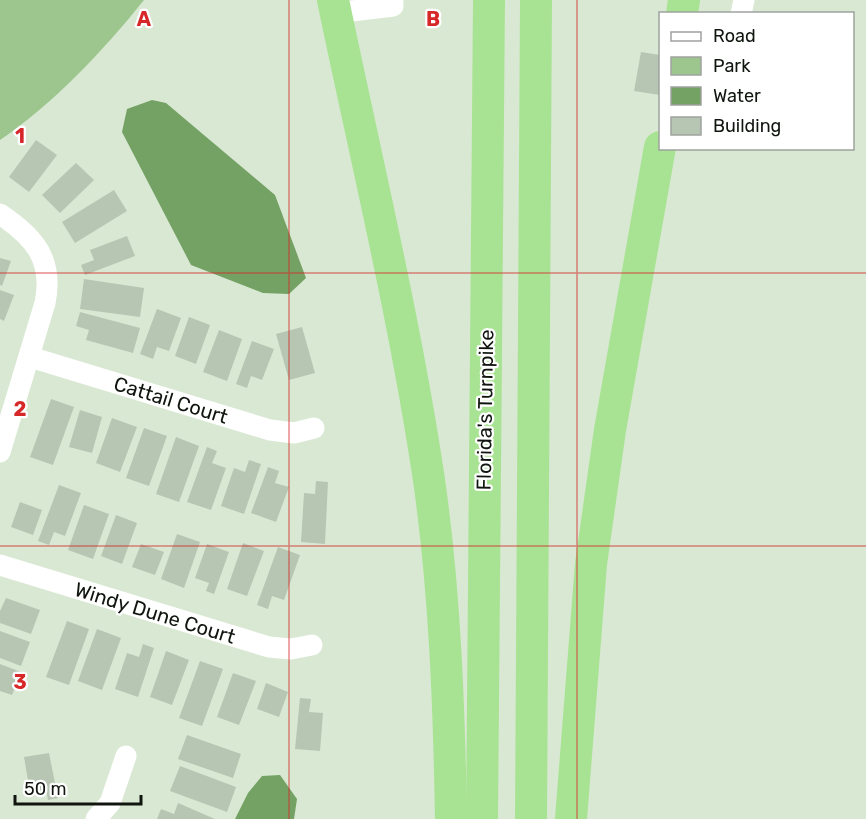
<svg xmlns="http://www.w3.org/2000/svg" width="866" height="819" viewBox="0 0 866 819" font-family="Rubik,sans-serif">
  <rect width="100%" height="100%" fill="#d9e8d3"/>
  <path fill="#9cc68d" d="M0 0H144C103 51 54 103 0 140Z"/>
  <g fill="#74a164">
    <polygon points="152,100 166,103 275,195 306,278 289,294 263,293 191,265 122,132 127,109"/>
    <polygon points="280,775 297,799 294,819 235,819 248,793 262,776"/>
  </g>
  <g fill="#b7c6b2">
    <polygon points="641,52 660,55 660,95 634,91"/>
    <polygon points="36,140 57,155 29,192 9,177"/>
    <polygon points="76,163 94,180 60,213 42,195"/>
    <polygon points="114,190 127,211 75,243 62,222"/>
    <polygon points="127,236 135,256 85,275 81,265 94,260 90,250"/>
    <polygon points="0,258 11,261 2,286 0,285"/>
    <polygon points="84,279 144,288 140,317 80,309"/>
    <polygon points="0,290 14,295 4,321 0,319"/>
    <polygon points="157,309 181,318 169,351 157,347 153,359 140,354"/>
    <polygon points="80,312 140,328 133,353 86,340 89,330 76,326"/>
    <polygon points="189,317 210,325 196,364 175,356"/>
    <polygon points="302,327 315,373 289,380 276,334"/>
    <polygon points="219,330 242,339 227,381 203,372"/>
    <polygon points="252,341 274,349 262,380 251,376 247,388 236,384"/>
    <polygon points="51,399 74,407 53,465 30,457"/>
    <polygon points="80,410 102,417 92,453 69,447"/>
    <polygon points="112,418 137,427 120,472 96,463"/>
    <polygon points="144,428 167,436 149,486 126,478"/>
    <polygon points="176,437 199,446 179,502 156,494"/>
    <polygon points="207,447 217,451 212,463 226,468 211,510 187,502"/>
    <polygon points="249,460 261,464 244,514 221,506 234,468 245,472"/>
    <polygon points="268,467 279,471 275,483 289,487 276,522 251,513"/>
    <polygon points="316,481 328,482 325,544 301,542 304,493 315,494"/>
    <polygon points="59,485 81,493 65,536 54,532 49,545 38,541"/>
    <polygon points="20,502 42,510 33,535 11,527"/>
    <polygon points="84,505 109,514 93,559 68,550"/>
    <polygon points="116,515 137,523 122,564 101,556"/>
    <polygon points="177,534 200,542 184,588 161,579"/>
    <polygon points="243,543 264,551 247,596 227,589"/>
    <polygon points="141,544 164,552 155,575 132,567"/>
    <polygon points="207,544 229,552 214,594 206,591 209,583 195,578"/>
    <polygon points="278,547 300,555 284,600 272,596 268,609 257,605"/>
    <polygon points="6,598 40,610 31,634 0,623 0,611"/>
    <polygon points="67,621 89,629 69,685 46,677"/>
    <polygon points="97,629 121,638 102,690 78,681"/>
    <polygon points="0,631 30,642 21,666 0,658"/>
    <polygon points="143,644 154,648 138,697 115,689 127,653 139,657"/>
    <polygon points="166,651 189,660 172,705 150,697"/>
    <polygon points="200,661 223,669 202,726 179,718"/>
    <polygon points="0,664 21,672 12,695 0,691"/>
    <polygon points="233,673 256,681 239,725 217,717"/>
    <polygon points="266,683 288,692 279,717 257,709"/>
    <polygon points="300,698 311,699 309,712 323,713 320,751 295,749"/>
    <polygon points="187,735 241,754 233,778 178,759"/>
    <polygon points="49,753 58,798 48,800 46,789 30,792 24,757"/>
    <polygon points="180,766 236,787 227,812 170,791"/>
    <polygon points="178,803 215,819 157,819 161,809 174,814"/>
  </g>
  <g fill="none" stroke-linecap="round" stroke-linejoin="round">
    <g stroke="#fff" stroke-width="21">
      <polyline points="335,13 393,6 393,0"/>
      <polyline points="741,14 744,0"/>
      <path d="M0 214C34 237 54 259 45 303L0 452"/>
      <polyline points="30,357 270,430 294,433 314,428"/>
      <polyline points="0,565 269,647 291,649 312,645"/>
      <polyline points="96,819 110,803 126,756"/>
    </g>
    <g stroke="#a8e393" stroke-width="32">
      <path d="M333 0C366 159 405 319 429 480 445 592 449 706 451 819"/>
      <polyline points="682,14 684,0"/>
      <polyline points="482,819 489,0"/>
      <polyline points="531,819 536,0"/>
      <polyline points="571,819 591,564 610,430 660,147"/>
    </g>
  </g>
  <path fill="none" stroke="#d62828" stroke-width="1.5" stroke-opacity="0.55" d="M289 0V819M577 0V819M0 273H866M0 546H866"/>
  <g text-anchor="middle" dominant-baseline="central" stroke-width="4.5" stroke-linejoin="round" paint-order="stroke">
    <g font-size="20" fill="#10160f" stroke="#fff">
      <text transform="translate(171 400) rotate(17)">Cattail Court</text>
      <text transform="translate(485 410) rotate(-89)">Florida's Turnpike</text>
      <text transform="translate(155 613) rotate(17)">Windy Dune Court</text>
    </g>
  </g>
  <g font-size="20" text-anchor="middle" font-weight="bold" fill="#d62828" stroke="#fff" stroke-width="4.5" stroke-linejoin="round" paint-order="stroke">
    <text x="144" y="26">A</text>
    <text x="433" y="26">B</text>
    <text x="20" y="143">1</text>
    <text x="20" y="416">2</text>
    <text x="20" y="689">3</text>
  </g>
  <rect x="659" y="12" width="195" height="138" fill="#ffffff" stroke="#9fa29f" stroke-width="1.5"/>
  <rect x="671" y="32" width="30" height="9" fill="#ffffff" stroke="#9fa29f" stroke-width="1.5"/>
  <text x="713" y="42" font-size="18" fill="#10160f">Road</text>
  <rect x="671" y="57" width="30" height="18" fill="#9cc68d" stroke="#9fa29f" stroke-width="1.5"/>
  <text x="713" y="72" font-size="18" fill="#10160f">Park</text>
  <rect x="671" y="87" width="30" height="18" fill="#74a164" stroke="#9fa29f" stroke-width="1.5"/>
  <text x="713" y="102" font-size="18" fill="#10160f">Water</text>
  <rect x="671" y="117" width="30" height="18" fill="#b7c6b2" stroke="#9fa29f" stroke-width="1.5"/>
  <text x="713" y="132" font-size="18" fill="#10160f">Building</text>
  <path d="M15 795v9h126v-9" fill="none" stroke="#10160f" stroke-width="3"/>
  <text x="24" y="795" font-size="18" fill="#10160f" stroke="#ffffff" stroke-width="4.5" paint-order="stroke">50 m</text>
</svg>
